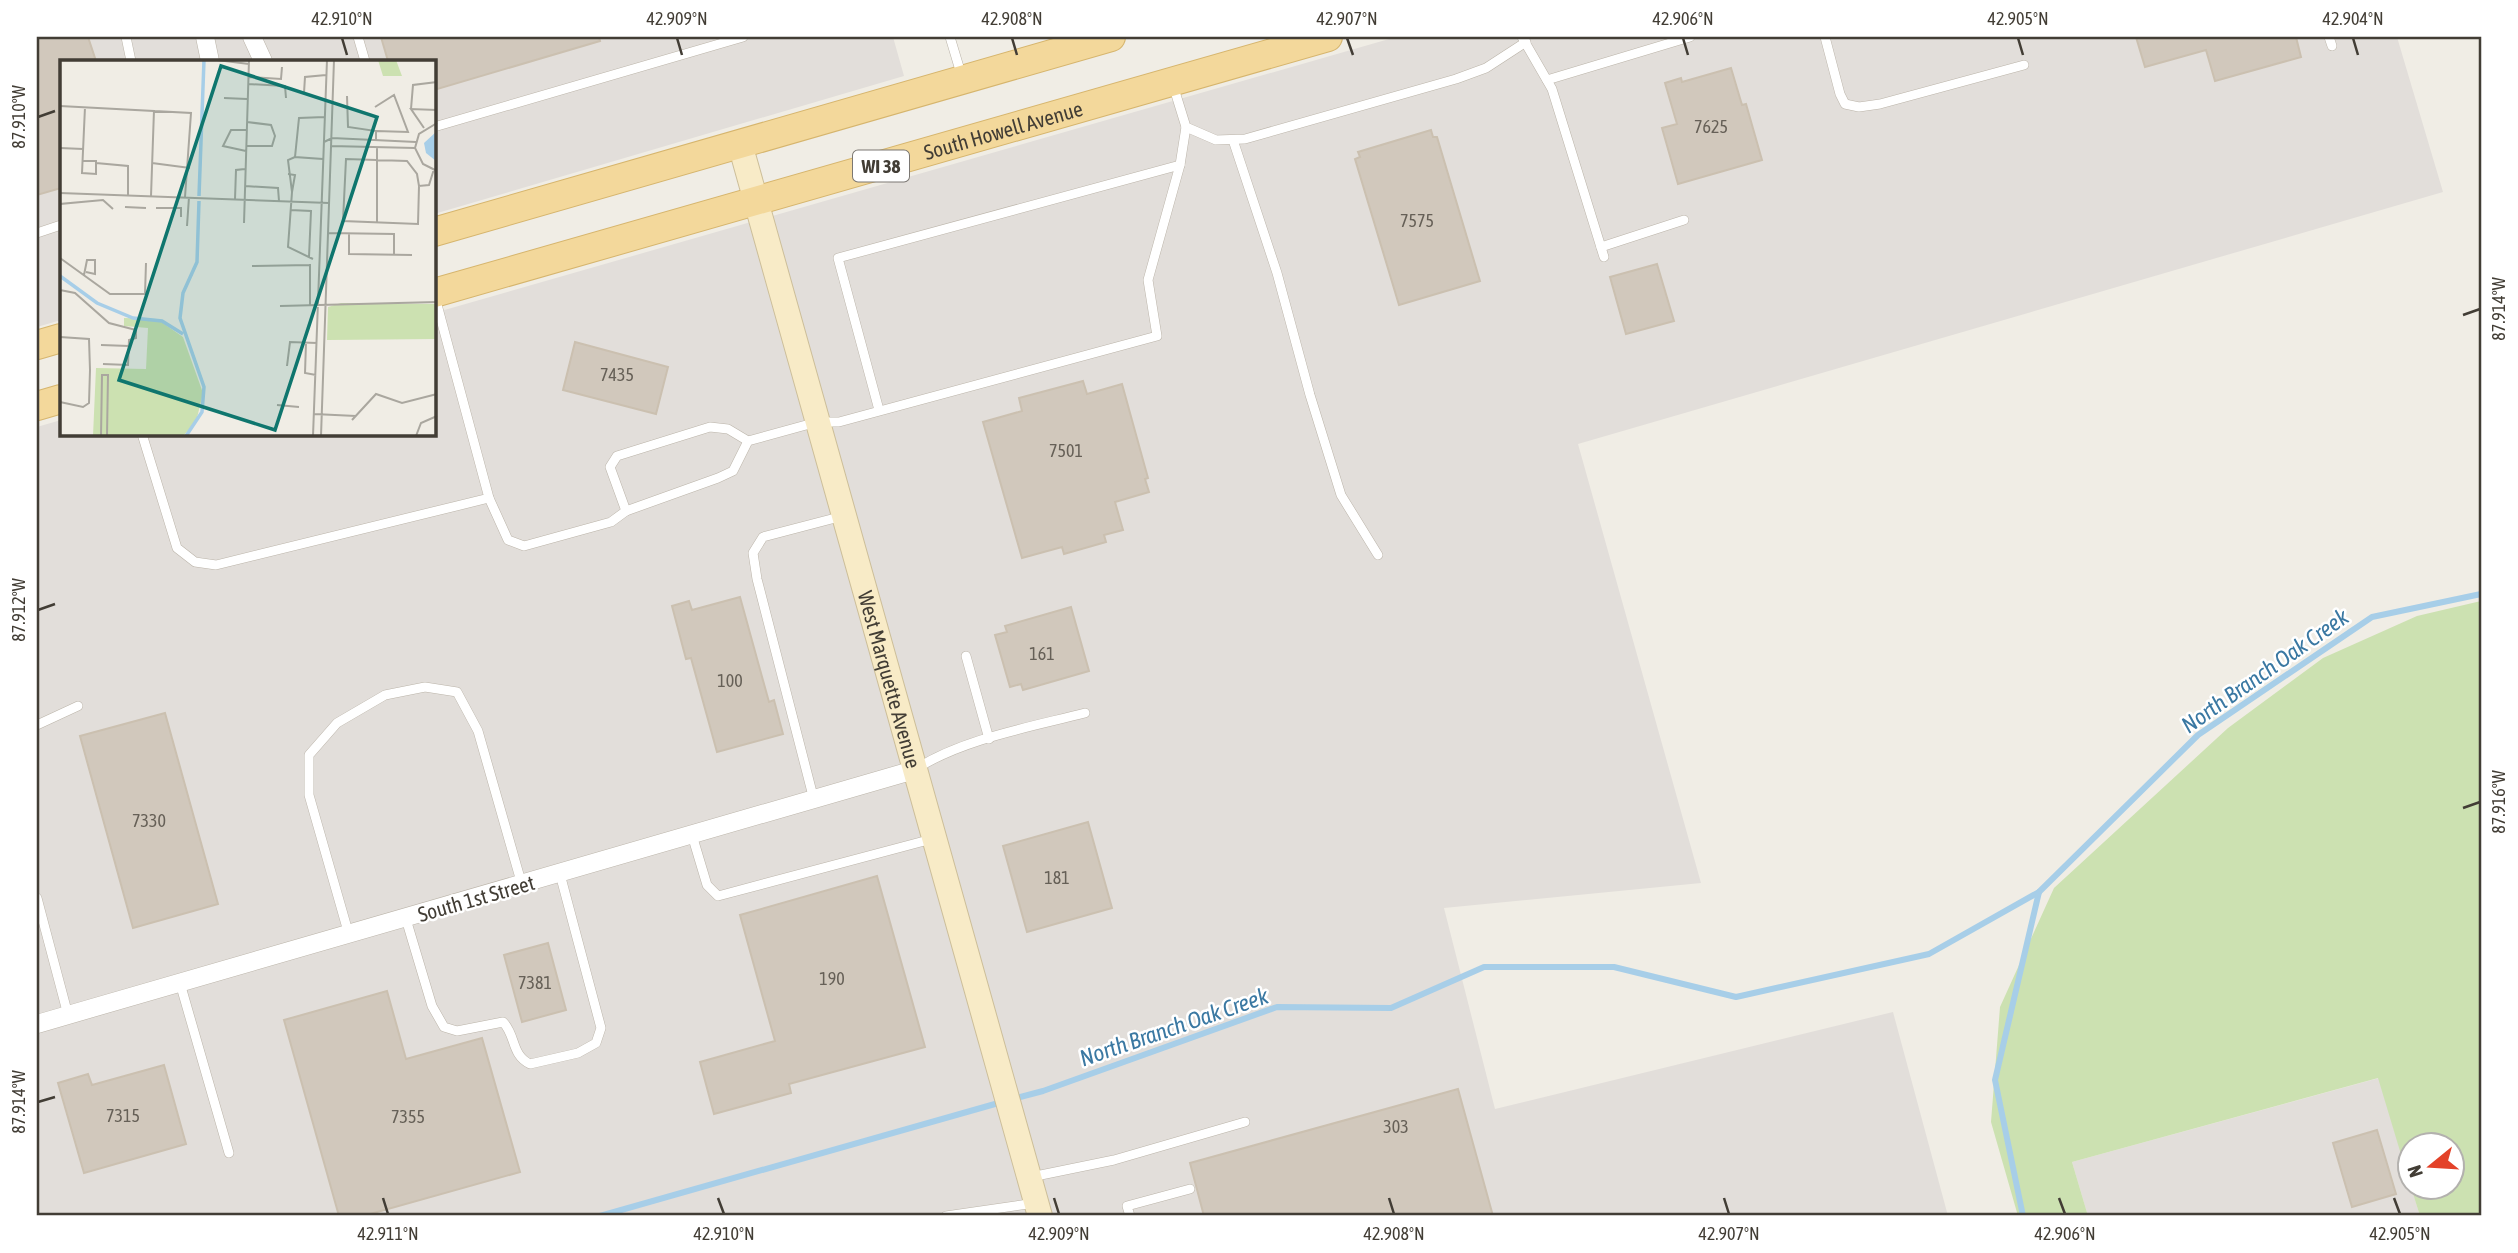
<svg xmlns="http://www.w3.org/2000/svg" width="2518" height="1253" viewBox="0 0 2518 1253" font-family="'Asap Condensed',sans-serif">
  <rect width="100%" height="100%" fill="#f0ede5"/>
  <g fill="#e2deda">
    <polygon points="37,37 893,37 904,76 434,214 434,61 61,61 61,320 37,327"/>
    <polygon points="1396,37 2397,37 2443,192 1578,444 1701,883 1444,908 1495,1109 1893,1012 1948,1216 37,1216 37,427 61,420 61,434 434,434 434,313"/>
    <polygon points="2379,1078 2420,1216 2088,1216 2072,1162"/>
  </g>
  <polygon fill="#cce1b1" points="2481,601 2481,1216 2420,1216 2411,1187 2452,1186 2452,1144 2410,1144 2409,1181 2378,1078 2072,1162 2088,1216 2018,1216 1991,1122 2000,1007 2054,888 2228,728 2323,658 2417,616"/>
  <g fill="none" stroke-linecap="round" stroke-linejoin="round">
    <g stroke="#a7cee8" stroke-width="6">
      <polyline points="1013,1099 1043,1091 1277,1007 1391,1008 1484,967 1614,967 1736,997 1929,954 2039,892 2198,735 2372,617 2481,594"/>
      <polyline points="600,1216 1002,1102"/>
      <polyline points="2023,1216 1995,1080 2039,892"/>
    </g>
  </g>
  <g fill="#d1c8bc" stroke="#cbc0b0" stroke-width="2">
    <polygon points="37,37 88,37 96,61 61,61 61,188 37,195"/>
    <polygon points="381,37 599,37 600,41 434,90 434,61 388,61"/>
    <polygon points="2136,37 2296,37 2301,57 2215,81 2206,50 2145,67"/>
    <polygon points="1731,68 1742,105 1746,104 1762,160 1678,184 1662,128 1677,124 1665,83 1681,78 1682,82"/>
    <polygon points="1431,130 1433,137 1437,137 1480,281 1399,305 1355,159 1360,157 1358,152"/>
    <polygon points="1657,264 1674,321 1626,334 1610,277"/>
    <polygon points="575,342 668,367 656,414 563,390"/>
    <polygon points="1083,381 1087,394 1122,384 1148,478 1145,479 1149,492 1115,502 1123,530 1104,535 1106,542 1064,554 1062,547 1022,558 983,422 1022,411 1019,398"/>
    <polygon points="740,597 769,702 774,700 783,734 717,752 691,658 686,659 672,606 689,601 692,610"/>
    <polygon points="1071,607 1089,671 1023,690 1021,684 1010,687 995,635 1007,632 1005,626"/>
    <polygon points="165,713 218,904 133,928 80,736"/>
    <polygon points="1088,822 1112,908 1027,932 1003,846"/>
    <polygon points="877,876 925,1047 789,1084 791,1093 714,1114 700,1062 775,1041 740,915"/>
    <polygon points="548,943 566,1010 522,1022 504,955"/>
    <polygon points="387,991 406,1059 482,1038 520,1172 363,1216 339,1216 284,1020"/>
    <polygon points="164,1065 186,1144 84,1173 58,1083 88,1074 92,1085"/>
    <polygon points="1458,1089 1493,1216 1204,1216 1190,1163"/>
    <polygon points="2377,1130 2396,1194 2352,1207 2333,1143"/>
  </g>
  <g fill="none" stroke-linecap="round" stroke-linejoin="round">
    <g stroke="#bbb4a9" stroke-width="10">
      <g id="lane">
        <polyline points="126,37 131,61"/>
        <polyline points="358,37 365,61"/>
        <polyline points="950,37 962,77"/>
        <polyline points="1522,37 1552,89 1604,257"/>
        <polyline points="1825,37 1840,94 1845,104 1859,107 1880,104 2024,65"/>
        <polyline points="2329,37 2332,46"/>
        <polyline points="1547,80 1690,37"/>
        <polyline points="1173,85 1186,127 1216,140 1245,139 1456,79 1486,68 1526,42"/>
        <polyline points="434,127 743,37"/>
        <polyline points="1233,140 1277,273 1310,395 1341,495 1378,555"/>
        <polyline points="37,233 61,225"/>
        <polyline points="1601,247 1684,220"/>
        <polyline points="879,410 838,258 1180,165"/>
        <polyline points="142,434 177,548 195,562 216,565 489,498 435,297"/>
        <polyline points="489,498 508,540 524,546 611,522 626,511 718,478 733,471 748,441 817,422 839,422 1157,336 1148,280 1180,165 1186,127"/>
        <polyline points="626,511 610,467 617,456 710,427 728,429 748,441"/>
        <polyline points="966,656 989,739"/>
        <polyline points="37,725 78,706"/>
        <path d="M916 769C962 739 1031 727 1085 713"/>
        <polyline points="814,800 757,579 753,553 763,537 843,516"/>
        <polyline points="692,835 707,885 718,896 932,839"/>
        <polyline points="37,898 68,1015"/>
        <path d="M406 919 432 1006 444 1027 457 1031 503 1022C516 1035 511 1055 530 1064L578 1053 596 1043 601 1028 560 874"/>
        <polyline points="349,935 309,795 309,755 337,723 385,695 425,687 457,692 478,731 522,885"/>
        <polyline points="180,983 229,1153"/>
        <polyline points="1031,1177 1114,1160 1245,1122"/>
        <polyline points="946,1216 1035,1203"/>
        <polyline points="1130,1216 1127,1206 1190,1189"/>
      </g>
    </g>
    <g stroke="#bbb4a9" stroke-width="19">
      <g id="street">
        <polyline points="205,37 210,61"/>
        <polyline points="252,37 263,61"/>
        <polyline points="37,1024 914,770"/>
      </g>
    </g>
    <g stroke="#ccbe99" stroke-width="26">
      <g id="secondary">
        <path id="s1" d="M740 144 1040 1216"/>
      </g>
    </g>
    <g stroke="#d6b56d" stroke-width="30">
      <g id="primary">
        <polyline points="434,232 1111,37"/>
        <path id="s2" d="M434 293 1328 37"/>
        <polyline points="37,345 61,338"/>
        <polyline points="37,406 61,399"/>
      </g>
    </g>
    <use href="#lane" stroke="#fff" stroke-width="9"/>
    <use href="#street" stroke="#fff" stroke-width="18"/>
    <use href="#secondary" stroke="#f8ebc7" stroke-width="24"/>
    <use href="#primary" stroke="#f3d89b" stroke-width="28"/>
  </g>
  <path fill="none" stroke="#423d35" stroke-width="2.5" d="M342 38 347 55M677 38 682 55M1012 38 1017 55M1347 38 1353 55M1683 38 1688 55M2018 38 2023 55M2353 38 2358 55M38 117 55 111M2463 315 2480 309M38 610 55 604M2463 808 2480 802M38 1102 55 1097M383 1198 388 1214M718 1198 724 1214M1054 1198 1059 1214M1389 1198 1394 1214M1724 1198 1729 1214M2059 1198 2065 1214M2394 1198 2400 1214"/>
  <g text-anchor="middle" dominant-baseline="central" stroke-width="5" stroke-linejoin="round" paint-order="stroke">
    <g font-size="18" fill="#666057">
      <text x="1711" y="126">7625</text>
      <text x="1417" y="220">7575</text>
      <text x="617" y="374">7435</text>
      <text x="1066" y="450">7501</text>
      <text x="1042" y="653">161</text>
      <text x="730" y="680">100</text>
      <text x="149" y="820">7330</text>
      <text x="1057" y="877">181</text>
      <text x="832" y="978">190</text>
      <text x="535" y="982">7381</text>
      <text x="123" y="1115">7315</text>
      <text x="408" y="1116">7355</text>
      <text x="1396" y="1126">303</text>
    </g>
    <rect fill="#fff" stroke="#7b7772" stroke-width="2" x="853" y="150.5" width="56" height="31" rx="5"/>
    <g font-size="19" font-weight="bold" fill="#423d35">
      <text x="881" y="166">WI 38</text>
    </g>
    <g font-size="21" fill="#423d35" stroke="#fff">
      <text stroke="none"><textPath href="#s2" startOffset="592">South Howell Avenue</textPath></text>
      <text stroke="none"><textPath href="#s1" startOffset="556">West Marquette Avenue</textPath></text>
      <text transform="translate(476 898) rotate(-16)">South 1st Street</text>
    </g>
    <g font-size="23" font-style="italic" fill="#3a78a2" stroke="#fff">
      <text transform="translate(2265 671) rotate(-35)">North Branch Oak Creek</text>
      <text transform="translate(1174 1027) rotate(-19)">North Branch Oak Creek</text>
    </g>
  </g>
  <g transform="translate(60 60)">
    <rect width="376" height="376" fill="#f0ede5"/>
    <path d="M318 0H336L342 16H323ZM281 243 376 244V279L267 280 268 247ZM64 258 97 259 123 277 143 333 136 362 123 376H33L36 308 86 309 88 268 64 266Z" fill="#cce1b1"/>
    <path d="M377 71V101H376L366 93 364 83Z" fill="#a7cee8"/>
    <path fill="none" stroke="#a7cee8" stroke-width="3.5" d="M139 136 144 0M0 216 37 243 73 258 102 261 123 274M126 376 142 352 144 327 120 258 123 233 137 202 139 141"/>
    <path fill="none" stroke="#aaa79f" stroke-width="2" d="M157 0 189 4M188 17 221 19 222 7M188 24 225 26 226 38M244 33 245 17 266 15M287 36 288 67 316 71V82M164 38 187 39M0 46 131 53 125 137M315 47 334 35 348 72 316 71M351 49 353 25 377 22M364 68 351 49 377 50M264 82 272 78 356 82M186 86H212L215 76 211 65 187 62M271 86 355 88M0 88 23 89M186 91 163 86 171 70H186M235 97 228 100 232 132 228 187 253 199M263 99 235 97 239 58 265 57M23 101H36V114L22 113 25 47M36 103 68 106V135M92 103 130 108M375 110 363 104 355 88 359 74 377 63M228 114 235 115 232 132M185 126 218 128 219 141M359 126 358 164 283 161 286 99 347 101 357 114 359 126 369 125 374 109M0 133 269 143M91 136 94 50M175 139 176 110 185 109M65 147 86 148M96 148H121V157M230 150 251 151 249 197M184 163 189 0M317 163V87M127 166 129 137M0 171V144L43 140 53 149M268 173 334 174V195M289 173V194L352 195M0 198 50 234H85L86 203M250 204V245M192 206 250 205M24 215 27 200H35V214L26 212M0 230 15 233 49 263 76 270V278L69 280 68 305 43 304M220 246 377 242M0 277 29 279 30 310 29 343 23 347 0 342M246 283 245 313 256 315M41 285 69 286M227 306 230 282 257 283M217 345 239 347M254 354 296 356M292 360 316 334 342 343 377 334M41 376 42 315H48L47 376M253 376 267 0M261 376 274 0M356 376 361 363 377 356"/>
    <path fill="#0f766e" fill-opacity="0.15" stroke="#0f766e" stroke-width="3.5" d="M161 6 317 57 215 370 59 320Z"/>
    <rect width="376" height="376" fill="none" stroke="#423d35" stroke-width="3.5"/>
  </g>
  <rect width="2518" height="1253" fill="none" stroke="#ffffff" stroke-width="77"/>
  <g transform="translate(2431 1166) rotate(252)"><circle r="33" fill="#ffffff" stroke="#b3b1ae" stroke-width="2"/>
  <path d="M0-5L12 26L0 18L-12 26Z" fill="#e34229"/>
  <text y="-10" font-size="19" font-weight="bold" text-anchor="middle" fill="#423d35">N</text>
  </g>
  <rect x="38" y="38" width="2442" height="1176" fill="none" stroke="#423d35" stroke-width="2.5"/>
  <g font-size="18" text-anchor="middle" fill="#423d35">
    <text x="342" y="25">42.910°N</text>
    <text x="677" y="25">42.909°N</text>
    <text x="1012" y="25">42.908°N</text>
    <text x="1347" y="25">42.907°N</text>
    <text x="1683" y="25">42.906°N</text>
    <text x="2018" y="25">42.905°N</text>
    <text x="2353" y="25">42.904°N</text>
    <text transform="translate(19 117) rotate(-90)" y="6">87.910°W</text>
    <text transform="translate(2499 309) rotate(-90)" y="6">87.914°W</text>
    <text transform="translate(19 610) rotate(-90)" y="6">87.912°W</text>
    <text transform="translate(2499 802) rotate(-90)" y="6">87.916°W</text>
    <text transform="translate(19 1102) rotate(-90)" y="6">87.914°W</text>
    <text x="388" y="1240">42.911°N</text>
    <text x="724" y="1240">42.910°N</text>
    <text x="1059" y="1240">42.909°N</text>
    <text x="1394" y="1240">42.908°N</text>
    <text x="1729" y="1240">42.907°N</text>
    <text x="2065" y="1240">42.906°N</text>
    <text x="2400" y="1240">42.905°N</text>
  </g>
</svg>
